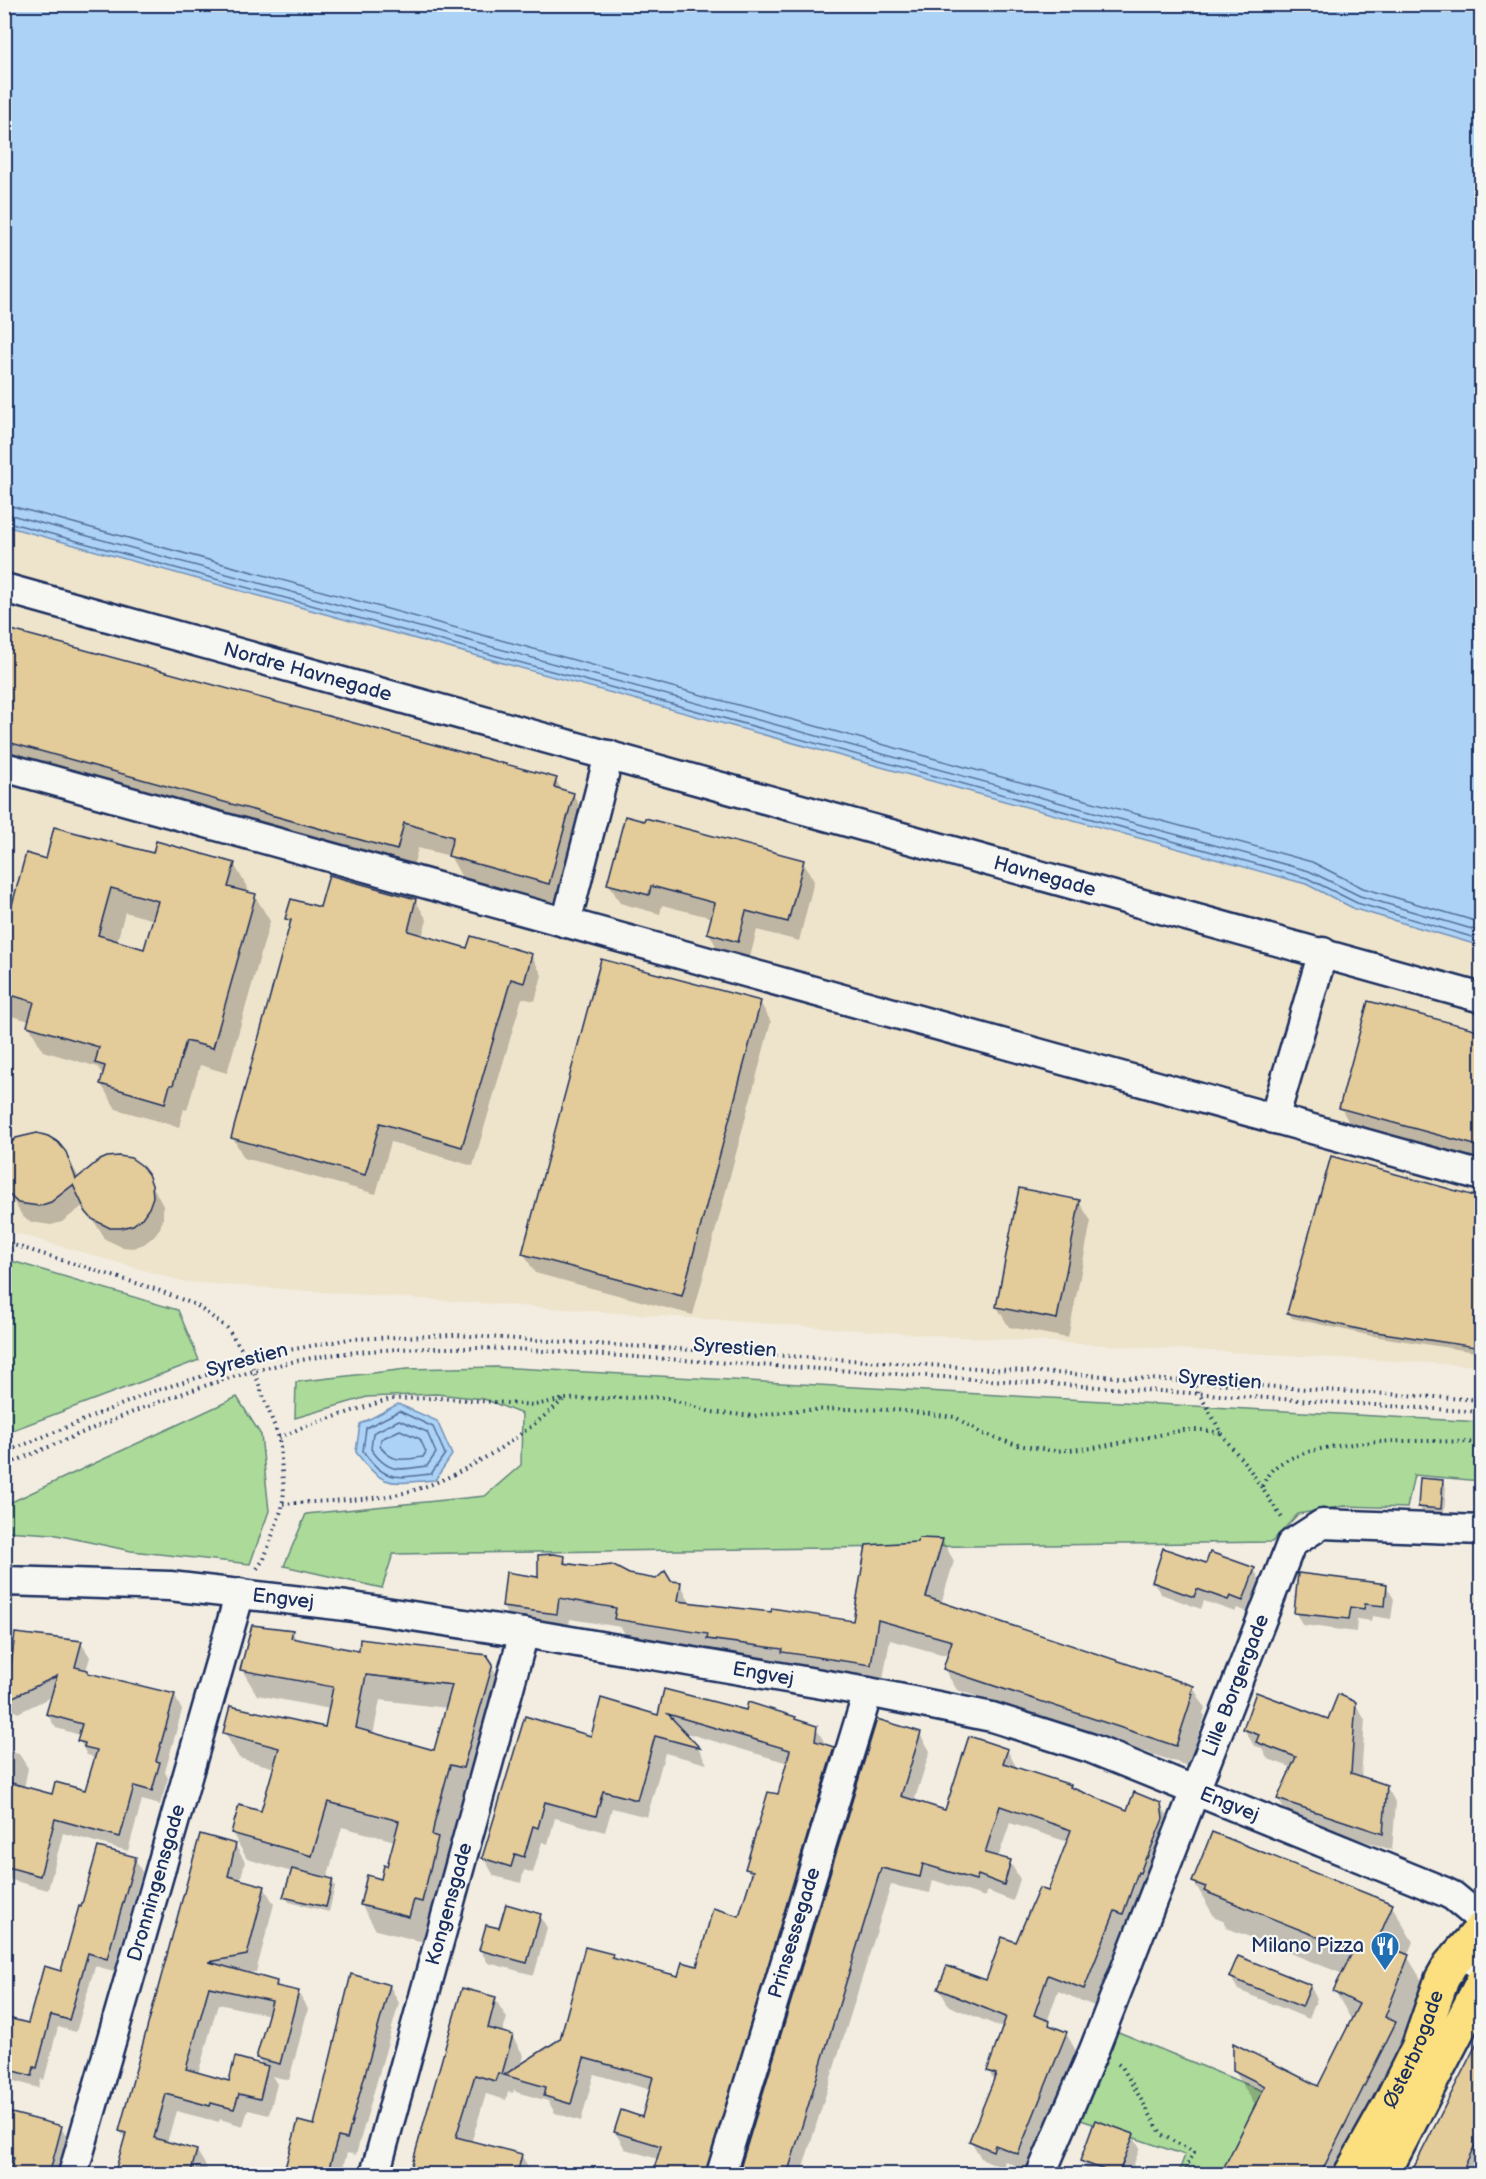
<svg xmlns="http://www.w3.org/2000/svg" width="1486" height="2179" viewBox="0 0 1486 2179" font-family="'Balsamiq Sans',sans-serif">
  <rect width="100%" height="100%" fill="#f2ede0"/>
  <filter id="ink" filterUnits="userSpaceOnUse"><feTurbulence type="fractalNoise" baseFrequency=".0167" numOctaves="2"/><feDisplacementMap in="SourceGraphic" scale="12" xChannelSelector="R" yChannelSelector="G"/><feConvolveMatrix kernelMatrix="1 2 1 2 8 2 1 2 1" color-interpolation-filters="sRGB"/></filter>
  <g filter="url(#ink)">
    <polygon fill="#eee3cb" points="4,526 1306,884 1355,909 1481,946 1481,1366 943,1336 185,1282 5,1230"/>
    <g fill="#abda99" stroke="#63847c" stroke-width="1.5">
      <polygon points="5,1259 178,1310 199,1360 5,1433"/>
      <polygon points="496,1367 1481,1422 1481,1481 1414,1475 1407,1508 1344,1506 1298,1514 1272,1542 393,1554 382,1588 284,1566 306,1514 485,1496 521,1465 522,1414 484,1399 436,1394 367,1397 295,1418 296,1382 407,1369"/>
      <polygon points="237,1397 261,1435 269,1511 250,1564 131,1551 52,1534 5,1531 5,1505"/>
      <polygon points="1116,2031 1263,2091 1223,2174 1178,2174 1185,2155 1081,2120"/>
    </g>
    <g fill="#acd2f6" stroke="#7291b9" stroke-width="1.5">
      <polygon points="4,5 1481,5 1481,946 1355,909 1306,884 5,526"/>
      <path d="M398 1404 437 1421 452 1455 435 1480C391 1483 384 1490 356 1452L360 1424Z"/>
    </g>
    <g fill="#0003" fill-rule="evenodd">
      <polygon points="4,629 556,780 562,791 573,794 587,819 563,908 464,881 450,856 418,848 411,874 6,781 4,784"/>
      <path d="M154 855 234 864 248 889 247 893 255 896 270 921 227 1073 200 1065 187 1110 184 1109 179 1127 116 1109 101 1084 103 1075 98 1067 43 1051 29 1026 30 1021 4 1014V905L13 907 47 861ZM125 912 154 920 146 950 117 942Z"/>
      <polygon points="803,862 814,881 799,941 757,930 749,961 720,953 709,933 713,918 662,905 660,914 620,903 609,884"/>
      <polygon points="415,900 427,920 422,937 468,950 531,955 542,975 535,1001 522,998 473,1166 391,1142 376,1194 244,1158 233,1138 291,926 287,919 321,908"/>
      <polygon points="760,1002 771,1022 693,1315 535,1273 524,1254"/>
      <polygon points="1482,1033 1482,1163 1352,1128 1341,1108"/>
      <polygon points="65,1152 79,1178 147,1175 163,1206 163,1218 160,1228 153,1237 144,1244 133,1248 122,1247 105,1239 84,1205 62,1222 51,1225 31,1222 23,1217 4,1186"/>
      <polygon points="1482,1200 1482,1353 1367,1335 1292,1318 1288,1312"/>
      <polygon points="1079,1202 1091,1221 1068,1338 1009,1327 997,1307"/>
      <polygon points="1442,1481 1446,1487 1444,1514 1423,1513 1420,1507"/>
      <polygon points="942,1540 954,1561 941,1604 1193,1687 1205,1708 1203,1713 1205,1716 1188,1766 957,1690 944,1669 948,1656 890,1640 882,1685 628,1639 621,1627 570,1619 568,1634 515,1628 503,1607 564,1557 568,1565 680,1583 691,1604 854,1623"/>
      <polygon points="1207,1565 1254,1569 1261,1582 1250,1613 1237,1608 1235,1612 1204,1601 1201,1609 1161,1594 1153,1582"/>
      <polygon points="1479,1565 1482,1565 1482,1696 1472,1679"/>
      <polygon points="1386,1586 1394,1599 1391,1619 1372,1616 1371,1621 1357,1619 1356,1632 1303,1625 1295,1612"/>
      <path d="M292 1631 297 1641 360 1652 491 1665 506 1691 478 1793 465 1790 449 1847 447 1855 452 1864 436 1927 428 1925 424 1942 376 1930 361 1904 382 1881 389 1868 395 1841 342 1827 327 1879 332 1880 335 1886 329 1912 289 1902 285 1896 292 1872 247 1859 232 1833 262 1813 275 1768 239 1758 225 1733 327 1729 330 1709 257 1695 242 1670ZM380 1700 447 1708 435 1752 373 1735Z"/>
      <polygon points="81,1643 90,1657 86,1671 89,1675 174,1695 182,1710 165,1772 168,1778 160,1805 142,1800 128,1851 63,1833 48,1890 4,1878 4,1751 19,1754 28,1768 24,1788 53,1795 86,1792 95,1762 91,1756 87,1755 79,1740 80,1735 56,1728 47,1714 53,1696 18,1713 4,1704 4,1668 12,1669"/>
      <polygon points="666,1691 747,1712 795,1718 797,1722 816,1728 826,1745 833,1748 843,1766 718,2174 654,2174 658,2159 625,2149 615,2132 643,2118 651,2090 594,2074 581,2121 555,2113 548,2101 516,2092 514,2089 513,2093 508,2092 506,2100 486,2094 471,2143 522,2156 532,2174 411,2174 495,1999 507,2018 502,2033 512,2036 524,2056 521,2066 561,2040 612,1956 614,1960 679,1978 698,1968 740,1917 752,1878 747,1868 779,1796 788,1763 683,1732 699,1749 707,1764 665,1753 647,1817 612,1808 605,1832 555,1818 548,1844 542,1842 533,1873 524,1870 521,1883 494,1876 484,1858 592,1738 659,1716"/>
      <polygon points="1355,1703 1365,1720 1361,1778 1386,1786 1396,1803 1392,1850 1288,1816 1278,1799 1293,1768 1268,1759 1262,1748 1254,1746 1244,1729 1329,1721"/>
      <polygon points="920,1734 930,1751 914,1802 945,1812 1007,1750 1017,1768 1128,1812 1160,1804 1171,1821 1133,1930 1124,1927 1094,2006 1058,1991 1047,2022 1052,2028 1066,2033 1076,2051 1028,2171 1005,2161 1003,2168 981,2158 971,2141 994,2081 988,2070 1003,2028 949,2006 939,1989 987,1982 1017,1944 1049,1893 1068,1842 1010,1823 998,1858 1010,1862 1020,1879 1013,1901 987,1891 985,1897 933,1880 930,1893 891,1885 801,2174 740,2174"/>
      <path d="M236 1846 245 1862 240 1881 264 1887 274 1904 256 1972 246 1973 276 1982 280 1988 298 1993 308 2009 289 2080 272 2076 277 2084 269 2115 248 2110 243 2126 220 2119 219 2122 176 2111 167 2143 197 2151 207 2168 205 2174H116L126 2140 120 2131ZM218 2004 270 2015 258 2058 263 2066 230 2083 198 2074Z"/>
      <polygon points="135,1859 142,1872 114,1971 95,1966 76,2032 58,2027 44,2080 41,2079 39,2088 7,2079 4,2075 4,2033 29,2025 62,1973 82,1909"/>
      <polygon points="1194,1882 1392,1906 1413,1942 1407,1956 1429,1992 1359,2174 1222,2174 1256,2107 1234,2070 1319,2088 1352,2021 1335,1991 1343,1974 1227,1928 1223,1921 1215,1918"/>
      <polygon points="540,1915 547,1928 534,1975 488,1963 480,1950"/>
      <polygon points="1231,1977 1310,1986 1317,1999 1309,2019 1238,1990"/>
      <polygon points="390,1986 399,2003 356,2155 347,2153 341,2174 285,2174 315,2127"/>
      <polygon points="1482,2036 1482,2174 1411,2174"/>
      <polygon points="4,2112 61,2128 75,2151 68,2174 4,2174"/>
      <polygon points="1132,2135 1140,2148 1130,2174 1089,2174 1082,2161"/>
    </g>
    <g fill="none" stroke-linecap="round" stroke-linejoin="round">
      <g stroke="#55709b" stroke-width="1.5">
        <polyline points="4,504 1312,862 1363,888 1482,923"/>
        <polyline points="4,513 1309,871 1360,896 1482,932"/>
        <polyline points="4,521 1307,878 1357,903 1482,940"/>
        <path d="M399 1411 433 1427 445 1454 431 1474C396 1478 384 1482 363 1451L366 1428Z"/>
        <path d="M399 1420 427 1432 436 1453 427 1466C400 1470 388 1474 371 1449L373 1433Z"/>
        <path d="M400 1430 420 1439 426 1452 423 1457C405 1460 391 1463 380 1446L381 1439Z"/>
      </g>
    </g>
    <g fill="#e3cb9a" stroke="#1b2f5e" stroke-width="1.5" fill-rule="evenodd">
      <polygon points="4,628 557,778 554,787 574,793 549,884 448,856 453,837 404,823 397,850 4,741"/>
      <polygon points="625,816 644,821 645,818 804,860 788,922 746,911 738,942 707,933 715,903 651,886 649,895 607,884"/>
      <path d="M54 827 153 853 156 841 235 863 228 887 256 894 213 1048 186 1041 173 1085H170L165 1103 100 1084 105 1066 95 1063 99 1047 27 1026 34 1002 4 993V903L12 905 26 853 46 859ZM111 888 158 901 144 949 98 935Z"/>
      <polygon points="329,875 416,899 408,931 467,948 471,936 532,954 524,983 511,979 462,1147 380,1123 365,1175 231,1138 291,920 285,919 291,899 320,907"/>
      <polygon points="601,959 761,1001 682,1296 522,1254"/>
      <polygon points="1368,1001 1482,1031 1482,1147 1339,1108"/>
      <polygon points="37,1133 48,1136 58,1142 66,1152 76,1179 98,1161 107,1157 119,1156 131,1158 141,1165 148,1174 152,1185 153,1197 149,1208 142,1218 133,1225 121,1228 110,1228 92,1219 86,1212 73,1185 51,1202 39,1206 18,1203 4,1190 4,1150 16,1138"/>
      <polygon points="1331,1156 1482,1198 1482,1348 1363,1330 1287,1313"/>
      <polygon points="1019,1188 1080,1200 1057,1319 996,1307"/>
      <polygon points="1420,1478 1443,1480 1441,1509 1418,1507"/>
      <polygon points="919,1538 943,1539 926,1597 1194,1686 1191,1693 1193,1694 1176,1746 943,1669 952,1641 878,1620 871,1665 782,1652 783,1649 707,1639 708,1634 614,1619 616,1608 559,1598 557,1614 502,1607 506,1572 538,1577 538,1555 554,1554 565,1556 564,1563 591,1567 612,1565 629,1574 656,1579 665,1571 671,1581 681,1582 678,1601 771,1612 772,1608 853,1621 866,1545 917,1542"/>
      <polygon points="1163,1548 1206,1563 1210,1552 1255,1568 1243,1601 1230,1596 1228,1600 1197,1589 1194,1597 1152,1582"/>
      <polygon points="1298,1573 1387,1584 1385,1606 1365,1604 1364,1609 1351,1607 1349,1619 1294,1613"/>
      <path d="M252 1625 293 1630 291 1638 359 1651 360 1639 487 1655 493 1664 463 1768 450 1765 435 1820 432 1835 438 1837 422 1902 414 1900 409 1917 360 1905 367 1875 381 1879 384 1865 387 1866 399 1821 328 1802 312 1856 231 1833 239 1805 261 1811 279 1748 223 1733 230 1706 325 1727 333 1687 240 1670ZM366 1675 452 1685 434 1750 356 1728Z"/>
      <polygon points="15,1633 82,1641 75,1667 88,1670 88,1673 175,1694 156,1761 160,1762 152,1791 134,1786 120,1837 55,1819 40,1876 4,1866 4,1781 52,1794 55,1782 85,1790 97,1750 84,1747 85,1743 77,1741 82,1724 46,1714 57,1676 7,1700"/>
      <polygon points="664,1689 746,1710 748,1702 796,1717 795,1719 817,1726 815,1741 834,1747 705,2175 652,2175 661,2146 614,2132 621,2110 642,2117 653,2077 584,2058 571,2104 544,2096 546,2087 504,2075 560,2039 585,1947 613,1954 612,1958 678,1976 682,1962 697,1966 713,1908 739,1916 753,1871 745,1869 768,1792 778,1794 790,1750 668,1714 700,1748 655,1736 637,1800 603,1791 596,1816 545,1802 538,1828 533,1826 524,1857 515,1854 511,1867 482,1858 525,1716 591,1736 601,1698 658,1715"/>
      <polygon points="1256,1692 1328,1719 1338,1694 1356,1702 1351,1773 1387,1785 1383,1834 1277,1799 1296,1757 1256,1742 1259,1735 1243,1729"/>
      <polygon points="877,1719 921,1732 901,1796 945,1810 969,1736 1008,1749 1003,1763 1071,1785 1070,1787 1127,1810 1134,1792 1161,1803 1163,1819 1147,1858 1146,1857 1140,1873 1138,1872 1123,1914 1115,1911 1084,1989 1048,1975 1034,2015 1050,2021 1049,2025 1067,2032 1018,2154 995,2145 993,2151 969,2141 996,2074 987,2071 1006,2017 938,1989 947,1966 986,1980 1002,1937 1016,1942 1039,1888 1048,1891 1071,1830 1000,1806 985,1853 1011,1860 1004,1885 978,1875 976,1880 923,1864 920,1877 881,1868 787,2175 738,2175"/>
      <polygon points="1212,1832 1393,1904 1377,1942 1409,1955 1385,2017 1396,2022 1320,2175 1220,2175 1265,2086 1233,2070 1233,2043 1318,2086 1359,2004 1333,1991 1353,1951 1204,1891 1206,1887 1192,1882"/>
      <polygon points="200,1834 236,1844 228,1876 265,1886 247,1955 209,1962 277,1981 276,1986 299,1991 280,2064 256,2058 272,2001 209,1987 186,2069 229,2081 235,2057 268,2066 260,2099 239,2094 234,2109 211,2103 210,2106 166,2094 154,2138 197,2150 190,2175 114,2175 126,2133 119,2131"/>
      <polygon points="98,1847 136,1857 107,1959 88,1953 69,2020 51,2015 37,2068 34,2067 32,2076 4,2068 4,2017 28,2023 44,1966 61,1971 79,1906 81,1907"/>
      <polygon points="292,1869 333,1879 326,1907 283,1897"/>
      <polygon points="506,1904 541,1914 527,1963 479,1950 486,1925 499,1928"/>
      <polygon points="1238,1956 1311,1985 1302,2007 1229,1977"/>
      <polygon points="351,1974 390,1985 347,2139 338,2137 327,2175 283,2175 298,2121 314,2125"/>
      <polygon points="462,1988 496,1997 488,2028 513,2035 502,2074 498,2073 495,2081 475,2075 456,2137 522,2154 517,2175 409,2175"/>
      <polygon points="1482,2033 1482,2131 1460,2175 1410,2175"/>
      <polygon points="4,2111 62,2126 49,2175 9,2175 14,2158 4,2156"/>
      <polygon points="1095,2120 1134,2134 1118,2175 1080,2161"/>
    </g>
    <g fill="none" stroke-linecap="round" stroke-linejoin="round">
      <g stroke="#1b2f5e" stroke-width="33">
        <g id="minor">
          <path id="s1" d="M4 588 1482 998"/>
          <polyline points="4,767 1482,1176"/>
          <polyline points="566,923 609,755"/>
          <polyline points="1274,1119 1323,952"/>
          <path id="s2" d="M4 1581 170 1586 346 1606 524 1633 868 1692 992 1717 1090 1748 1445 1892 1453 1896 1482 1920"/>
          <polyline points="1460,1952 1482,1967"/>
          <path id="s3" d="M73 2174 240 1593"/>
          <path id="s4" d="M375 2174 524 1633"/>
          <path id="s5" d="M721 2174 868 1692"/>
          <path id="s6" d="M1041 2174 1094 2050 1291 1544 1322 1524 1482 1530"/>
        </g>
      </g>
      <g stroke="#1b2f5e" stroke-width="38">
        <g id="major">
          <path id="s7" d="M1351 2174 1389 2106 1418 2048 1442 1979 1450 1965 1482 1928"/>
          <polyline points="1383,2174 1482,1983"/>
        </g>
      </g>
      <g stroke="#1b2f5e" stroke-width="4" stroke-dasharray="1.5 4.5" stroke-linecap="butt">
        <polyline points="4,1242 155,1289 196,1305 227,1328 250,1361 279,1438 284,1491 282,1508 264,1559 256,1570"/>
        <polyline points="1192,1381 1225,1439 1248,1467 1282,1518"/>
        <polyline points="279,1438 303,1427 390,1399 439,1398 535,1405 565,1399 664,1397 711,1412 754,1416 799,1410 846,1409 896,1410 955,1417 983,1434 1017,1445 1055,1451 1094,1448 1184,1430 1203,1430 1221,1433"/>
        <polyline points="4,1453 154,1391 289,1350 349,1339 455,1335 1482,1400"/>
        <path d="M4 1466C108 1422 219 1371 331 1355 392 1347 452 1347 513 1349L1482 1412"/>
        <path d="M1262 1486C1265 1481 1267 1475 1271 1471 1306 1435 1433 1440 1482 1443"/>
        <path d="M283 1504C317 1501 354 1501 388 1496 449 1487 519 1440 564 1399"/>
        <polyline points="1118,2064 1122,2067 1162,2135 1194,2152 1185,2170 1185,2174"/>
      </g>
      <use href="#minor" stroke="#f6f6f2" stroke-width="28"/>
      <use href="#major" stroke="#fce080" stroke-width="33"/>
    </g>
  </g>
  <defs>
    <g id="restaurant-pin" transform="scale(1.5)"><path d="M0 17L-7.5 6A9.5 9.5 0 1 1 7.5 6Z" fill="#1f6fb2" stroke="#f6f6f2"/><path d="M-5-6h1v4h1v-4h1v4h1v-4h1v5L-1.5 .5V6h-2V.5L-5-1ZM5-6V6H3V1.5H1.5Q1.5-4 5-6Z" fill="#fff"/></g>
  </defs>
  <g fill-rule="evenodd">
    <use href="#restaurant-pin" x="1385" y="1946"/>
  </g>
  <g text-anchor="middle" dominant-baseline="central" stroke-width="4.5" stroke-linejoin="round" paint-order="stroke">
    <g font-size="20" fill="#1b2f5e" stroke="#f6f6f2">
      <text stroke="none"><textPath href="#s1" startOffset="315">Nordre Havnegade</textPath></text>
      <text stroke="none"><textPath href="#s1" startOffset="1080">Havnegade</textPath></text>
      <text transform="translate(735 1348) rotate(4)">Syrestien</text>
      <text transform="translate(247 1360) rotate(-15)">Syrestien</text>
      <text transform="translate(1220 1380) rotate(4)">Syrestien</text>
      <text stroke="none"><textPath href="#s2" startOffset="280">Engvej</textPath></text>
      <text stroke="none"><textPath href="#s2" startOffset="766">Engvej</textPath></text>
      <text stroke="none"><textPath href="#s6" startOffset="526">Lille Borgergade</textPath></text>
      <text stroke="none"><textPath href="#s2" startOffset="1252">Engvej</textPath></text>
      <text stroke="none"><textPath href="#s3" startOffset="303">Dronningensgade</textPath></text>
      <text stroke="none"><textPath href="#s4" startOffset="280">Kongensgade</textPath></text>
      <text stroke="none"><textPath href="#s5" startOffset="252">Prinsessegade</textPath></text>
      <text stroke="none"><textPath href="#s7" startOffset="140">Østerbrogade</textPath></text>
    </g>
    <g font-size="20" fill="#1b2f5e" stroke="#f6f6f2" text-anchor="end">
      <text x="1364" y="1946">Milano Pizza</text>
    </g>
  </g>
  <rect width="1486" height="2179" fill="none" stroke="#f6f6f2" stroke-width="24"/>
  <rect x="12" y="12" width="1462" height="2155" fill="none" stroke="#1b2f5e" stroke-width="2" filter="url(#ink)"/>
</svg>
